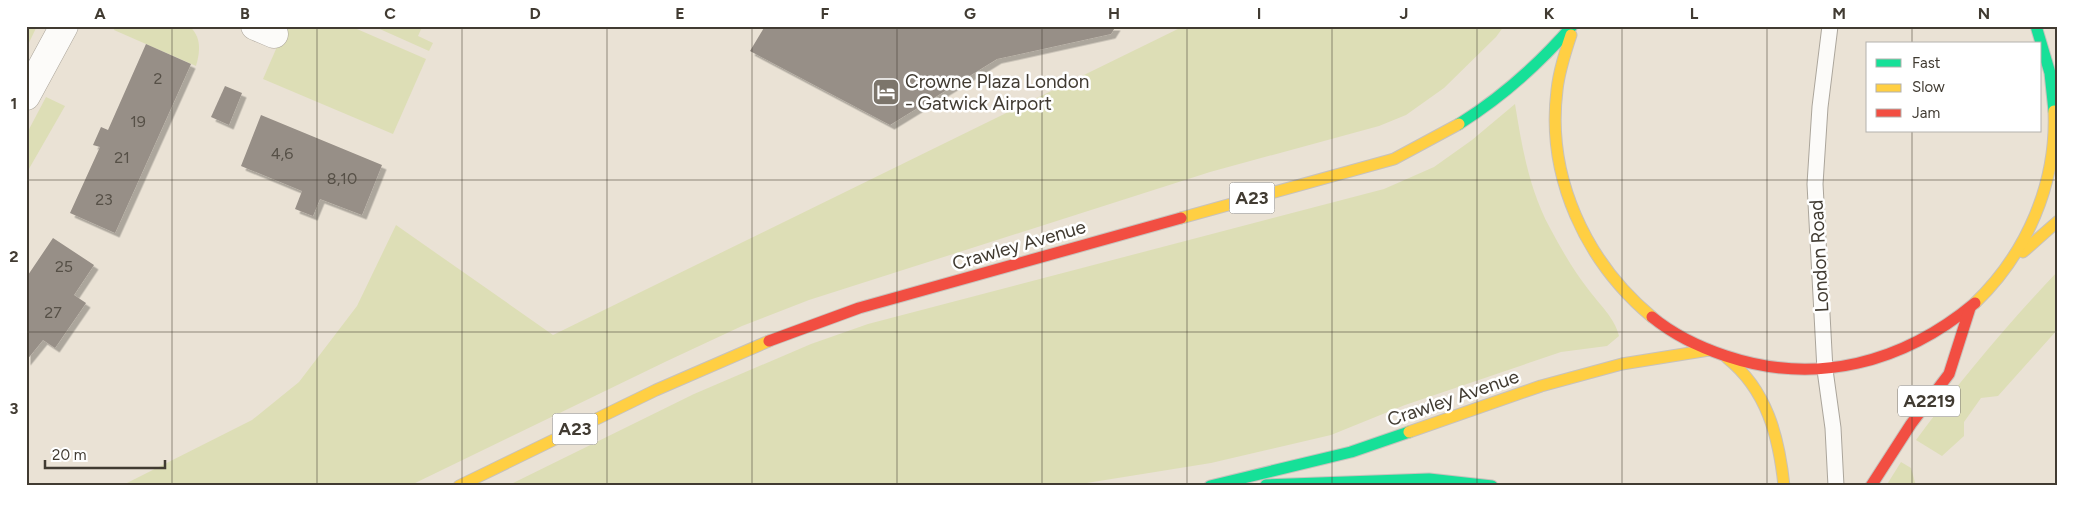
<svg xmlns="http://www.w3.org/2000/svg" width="2084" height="512" viewBox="0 0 2084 512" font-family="Figtree,sans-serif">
  <defs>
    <filter id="shadow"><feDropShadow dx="4.5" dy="4.5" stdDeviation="0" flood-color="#0004"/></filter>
  </defs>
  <rect width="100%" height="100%" fill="#eae2d5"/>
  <g fill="#dddeb6">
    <polygon points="26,26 37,26 26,49"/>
    <path d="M115 26H189C202 37 200 52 196 66L114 30Z"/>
    <polygon points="286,26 350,26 426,59 393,134 263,79"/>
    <polygon points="373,26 420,26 422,27 418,36 433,43 429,51"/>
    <polygon points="1184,26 1504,26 1496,37 1444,88 1406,115 1379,126 1210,172 809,300 742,326 667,361 409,486 121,486 252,420 299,382 357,306 396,225 553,335"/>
    <polygon points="46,97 65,106 26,174 26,135"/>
    <path d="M1515 104C1522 147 1529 189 1550 228 1561 249 1574 271 1588 289 1599 304 1615 318 1619 336L1607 346 1561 352 1405 405 1331 435 1211 463 1068 486H507L694 394 811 344 868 324 1384 189 1434 167 1472 140Z"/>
    <path d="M2058 271V329L1998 396 1981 398 1964 422V436L1942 456 1916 440C1961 380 2006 326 2058 271Z"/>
    <polygon points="1901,462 1911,468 1916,486 1886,486"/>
  </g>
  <g fill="#978f87" filter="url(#shadow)">
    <polygon points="765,26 1116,26 1111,34 997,59 890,125 750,51"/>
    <polygon points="146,44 191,64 115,233 70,213 100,147 93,145 101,127 108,130"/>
    <polygon points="225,86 242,93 229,125 211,117"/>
    <polygon points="261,115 382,165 362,215 320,199 313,216 295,209 302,191 241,166"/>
    <polygon points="53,238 94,265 74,295 86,303 55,348 43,340 26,361 26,278"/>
  </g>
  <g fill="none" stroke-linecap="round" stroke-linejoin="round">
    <g stroke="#aba59b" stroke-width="17">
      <polyline id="lane" points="1830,26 1820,107 1815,184 1825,370 1833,428 1836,486"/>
    </g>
    <g stroke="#aba59b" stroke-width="29">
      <g id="street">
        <polyline points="255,26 274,34"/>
        <polyline points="26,96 64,26"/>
      </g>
    </g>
    <g stroke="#c7c2bc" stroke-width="13">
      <g id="fast">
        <polyline points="2036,26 2050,73 2054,111"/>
        <path d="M1459 124C1502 97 1539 64 1572 26"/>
        <polyline points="1266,485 1429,479 1492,486"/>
        <polyline points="1210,486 1351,452 1409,432"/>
      </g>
    </g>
    <g stroke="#c7c2bc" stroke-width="13">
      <g id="slow">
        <path d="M1571 35C1565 53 1559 71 1557 90 1546 177 1586 262 1652 317"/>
        <polyline points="1181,218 1394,159 1459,124"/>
        <polyline points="2023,252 2058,221"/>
        <path d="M1975 303C2027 253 2057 183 2054 111"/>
        <path d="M1727 358C1767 390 1779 437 1784 486"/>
        <polyline points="1409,432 1541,386 1622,364 1709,350"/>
        <polyline points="459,486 656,390 769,341"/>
      </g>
    </g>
    <g stroke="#c7c2bc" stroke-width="13">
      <g id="jam">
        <path d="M1652 317C1674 335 1699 347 1726 356 1816 386 1903 363 1975 303"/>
        <polyline points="769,341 859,308 1181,218"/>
        <polyline points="1871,486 1911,424 1949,374 1970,308"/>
      </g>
    </g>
    <use href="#lane" stroke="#fcfbf9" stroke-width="15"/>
    <use href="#street" stroke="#fcfbf9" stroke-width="28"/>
    <use href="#fast" stroke="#16e098" stroke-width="11"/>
    <use href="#slow" stroke="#ffcf43" stroke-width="11"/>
    <use href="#jam" stroke="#f24e42" stroke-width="11"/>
  </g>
  <path fill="none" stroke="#413b32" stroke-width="1" stroke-opacity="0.55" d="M172 26V486M317 26V486M462 26V486M607 26V486M752 26V486M897 26V486M1042 26V486M1187 26V486M1332 26V486M1477 26V486M1622 26V486M1767 26V486M1912 26V44M1912 131V486M26 180H2058M26 332H2058"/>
  <defs>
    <g id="hotel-square" transform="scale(1.4375)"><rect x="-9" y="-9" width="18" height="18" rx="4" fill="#7c756b" stroke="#fff"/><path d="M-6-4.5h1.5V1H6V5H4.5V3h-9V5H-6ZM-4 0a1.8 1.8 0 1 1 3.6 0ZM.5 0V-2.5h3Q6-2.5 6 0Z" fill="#fff"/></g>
  </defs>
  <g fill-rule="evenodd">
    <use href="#hotel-square" x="886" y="92"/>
  </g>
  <g text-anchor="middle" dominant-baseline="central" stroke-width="5" stroke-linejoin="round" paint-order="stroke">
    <g font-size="16" fill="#565047">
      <text x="158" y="78">2</text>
      <text x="138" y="121">19</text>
      <text x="282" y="153">4,6</text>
      <text x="122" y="157">21</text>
      <text x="342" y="178">8,10</text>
      <text x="104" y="199">23</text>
      <text x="64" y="266">25</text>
      <text x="53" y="312">27</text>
    </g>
    <g fill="#fff" stroke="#7a7670" stroke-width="1">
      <rect x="1229.5" y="182.5" width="45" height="31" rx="4"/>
      <rect x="1898" y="385.5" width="62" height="31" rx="4"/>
      <rect x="552.5" y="413.5" width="45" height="31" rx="4"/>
    </g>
    <g font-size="18" font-weight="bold" fill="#413b32">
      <text x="1252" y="198">A23</text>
      <text x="1929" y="401">A2219</text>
      <text x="575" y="429">A23</text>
    </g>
    <g font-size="19" fill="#413b32" stroke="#fff" text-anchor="start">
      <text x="905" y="81">Crowne Plaza London<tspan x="905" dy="22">- Gatwick Airport</tspan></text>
    </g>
    <g font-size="19" fill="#413b32" stroke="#fff">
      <text transform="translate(1019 245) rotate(-16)">Crawley Avenue</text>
      <text transform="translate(1819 256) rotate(-93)">London Road</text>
      <text transform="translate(1453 398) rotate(-19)">Crawley Avenue</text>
    </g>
  </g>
  <rect width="2084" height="512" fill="none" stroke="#ffffff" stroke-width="55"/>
  <rect x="1866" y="42" width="175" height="90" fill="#ffffff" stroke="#b3b1ad"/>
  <rect x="1876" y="59" width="25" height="8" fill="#16e098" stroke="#b3b1ad"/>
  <text x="1912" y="68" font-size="15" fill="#413b32">Fast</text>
  <rect x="1876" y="84" width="25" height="8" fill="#ffcf43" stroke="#b3b1ad"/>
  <text x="1912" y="92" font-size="15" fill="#413b32">Slow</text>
  <rect x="1876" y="109" width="25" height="8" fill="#f24e42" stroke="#b3b1ad"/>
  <text x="1912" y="118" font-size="15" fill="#413b32">Jam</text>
  <path d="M45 460v8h120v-8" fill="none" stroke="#413b32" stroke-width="2.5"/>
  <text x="52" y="460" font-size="15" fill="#413b32" stroke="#ffffff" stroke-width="4" paint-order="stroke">20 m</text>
  <rect x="28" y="28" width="2028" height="456" fill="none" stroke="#413b32" stroke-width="2"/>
  <g font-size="16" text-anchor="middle" font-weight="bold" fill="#413b32">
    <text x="100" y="19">A</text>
    <text x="245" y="19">B</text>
    <text x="390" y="19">C</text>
    <text x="535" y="19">D</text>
    <text x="680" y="19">E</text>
    <text x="825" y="19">F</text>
    <text x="970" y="19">G</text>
    <text x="1114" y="19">H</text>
    <text x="1259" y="19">I</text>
    <text x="1404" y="19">J</text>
    <text x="1549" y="19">K</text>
    <text x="1694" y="19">L</text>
    <text x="1839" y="19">M</text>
    <text x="1984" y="19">N</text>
    <text x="14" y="109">1</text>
    <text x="14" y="262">2</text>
    <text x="14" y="414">3</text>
  </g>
</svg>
